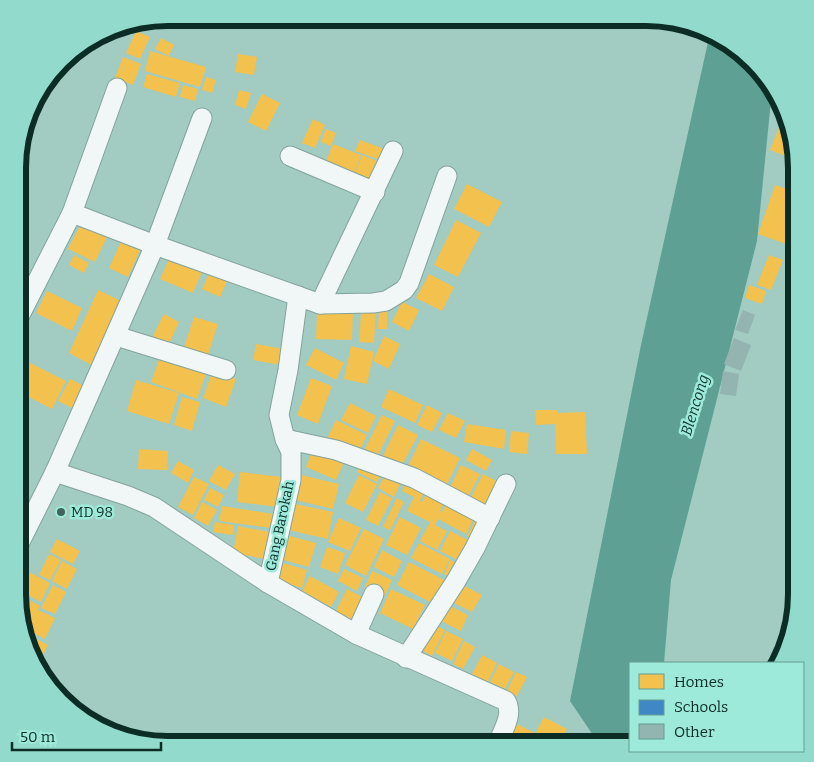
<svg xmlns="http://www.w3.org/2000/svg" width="814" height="762" viewBox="0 0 814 762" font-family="Bitter,serif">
  <rect width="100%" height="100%" fill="#a2cbc2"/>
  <polygon fill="#5ea194" points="710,33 759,69 772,90 757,241 671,580 664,663 630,663 630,744 599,744 570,701 641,345"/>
  <g fill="#f2c14e">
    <polygon points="136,31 150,37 140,59 126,53"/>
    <polygon points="161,38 174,45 169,56 155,49"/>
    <polygon points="150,51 206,67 200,87 145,71"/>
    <polygon points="238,54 257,57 254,75 235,72"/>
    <polygon points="123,57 141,64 133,85 115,78"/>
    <polygon points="147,74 180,83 176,97 143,87"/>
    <polygon points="206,77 216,80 212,93 202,90"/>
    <polygon points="183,85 198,89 195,101 180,97"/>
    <polygon points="239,90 251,93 246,109 235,105"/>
    <polygon points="774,93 784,108 770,103"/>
    <polygon points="262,94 280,103 266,131 248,122"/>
    <polygon points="784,115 786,116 792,139 785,156 770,150"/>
    <polygon points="313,119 325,125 315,148 302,143"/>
    <polygon points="326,129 336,133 331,146 321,142"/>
    <polygon points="360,140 387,150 383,161 355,151"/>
    <polygon points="793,143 793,144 795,154 789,152"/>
    <polygon points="333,144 361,155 354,175 325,163"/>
    <polygon points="362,155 385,164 378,182 355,173"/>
    <polygon points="467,184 502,202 489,227 454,209"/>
    <polygon points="775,185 796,192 796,213 786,244 758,234"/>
    <polygon points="456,220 481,233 458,277 434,265"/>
    <polygon points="82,222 108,235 95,262 68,249"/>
    <polygon points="123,237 142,246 128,277 109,268"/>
    <polygon points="74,255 89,263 84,273 69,265"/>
    <polygon points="769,255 783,260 771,290 757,285"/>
    <polygon points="169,259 202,272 193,293 160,279"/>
    <polygon points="210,271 228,279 220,297 202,289"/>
    <polygon points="429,274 454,287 442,311 416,298"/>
    <polygon points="749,285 766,291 762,304 745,298"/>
    <polygon points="98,290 127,304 97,368 69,353"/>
    <polygon points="47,291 82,308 72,331 36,313"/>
    <polygon points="402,302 419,310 409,331 392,322"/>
    <polygon points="317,311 353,312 352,340 316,339"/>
    <polygon points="361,311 376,311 374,343 359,342"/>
    <polygon points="379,311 387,311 387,329 378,329"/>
    <polygon points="164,314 179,322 169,344 153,336"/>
    <polygon points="194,317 218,324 207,358 183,350"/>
    <polygon points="384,336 400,344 389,369 373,361"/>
    <polygon points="256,344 289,350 286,366 253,360"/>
    <polygon points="351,346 374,352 367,384 344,379"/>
    <polygon points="315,348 344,363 336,380 306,365"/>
    <polygon points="161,354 207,371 197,399 151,382"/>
    <polygon points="26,361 66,381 52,409 19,392 19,375"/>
    <polygon points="213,370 236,379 226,407 203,398"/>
    <polygon points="311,378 332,386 318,424 297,415"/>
    <polygon points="70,379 90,389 78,411 58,401"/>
    <polygon points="136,380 179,393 169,424 127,411"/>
    <polygon points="389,389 423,405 415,423 381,407"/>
    <polygon points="182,397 200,402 192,431 174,425"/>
    <polygon points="350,403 376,416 368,433 341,420"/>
    <polygon points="427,405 442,413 432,432 417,425"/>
    <polygon points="535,410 557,410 557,413 585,412 587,454 556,454 555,424 536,425"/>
    <polygon points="448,413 465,421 456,438 439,430"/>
    <polygon points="382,415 395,421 375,461 362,455"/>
    <polygon points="336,420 367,435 359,452 328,437"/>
    <polygon points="467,424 506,430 504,449 464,442"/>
    <polygon points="398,425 418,435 400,469 381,460"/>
    <polygon points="511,431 529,433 527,454 509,452"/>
    <polygon points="19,436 24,438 19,448"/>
    <polygon points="421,439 460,458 445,488 407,468"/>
    <polygon points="139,449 168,451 167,470 138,469"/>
    <polygon points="313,449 344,462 336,480 306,467"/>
    <polygon points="472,449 492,460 486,471 466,460"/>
    <polygon points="178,461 194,470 188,483 171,473"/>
    <polygon points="362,462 382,472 377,482 357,472"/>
    <polygon points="218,465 235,474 226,490 209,481"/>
    <polygon points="461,465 480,474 467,499 449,490"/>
    <polygon points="240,472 282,477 278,507 237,502"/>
    <polygon points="386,473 402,480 394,497 378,488"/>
    <polygon points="297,474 339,484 333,509 291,499"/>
    <polygon points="483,474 504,485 489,514 468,503"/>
    <polygon points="359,475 377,484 363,512 345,503"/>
    <polygon points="194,477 209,484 193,515 178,507"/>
    <polygon points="409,478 426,487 420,501 422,502 430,487 447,497 440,511 442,512 447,502 475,516 466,534 438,519 435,525 447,531 437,550 420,541 430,522 407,511 414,497 402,491"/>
    <polygon points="210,488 224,495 218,507 204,500"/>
    <polygon points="380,492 392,498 378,526 366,520"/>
    <polygon points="397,498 404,502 390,530 383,527"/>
    <polygon points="202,502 217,510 208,526 194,518"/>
    <polygon points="290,503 333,512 328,539 284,529"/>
    <polygon points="222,506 273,514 271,528 219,521"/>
    <polygon points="60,507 67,510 63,518 56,514"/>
    <polygon points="477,516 485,520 475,540 467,536"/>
    <polygon points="400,517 421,528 407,555 386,545"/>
    <polygon points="339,518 361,528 350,551 328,542"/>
    <polygon points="215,522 234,525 233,535 213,532"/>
    <polygon points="238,526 270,532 265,559 233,553"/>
    <polygon points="364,529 384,539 366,576 345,565"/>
    <polygon points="450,531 468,540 458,560 440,551"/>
    <polygon points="286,535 316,543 309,567 280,559"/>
    <polygon points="57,539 80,551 73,564 50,552"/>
    <polygon points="419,543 450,559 442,574 411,558"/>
    <polygon points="327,547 345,553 338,574 320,567"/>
    <polygon points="382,550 402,561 394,577 374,567"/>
    <polygon points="49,554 61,560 50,580 39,575"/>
    <polygon points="450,560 463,566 456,581 444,574"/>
    <polygon points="62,561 77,569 67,589 52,581"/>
    <polygon points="276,561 307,570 302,588 271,579"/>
    <polygon points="409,562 448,582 436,605 397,585"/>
    <polygon points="344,569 363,578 357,591 338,581"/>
    <polygon points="27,571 50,583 41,602 18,590"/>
    <polygon points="372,571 392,580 385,596 365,587"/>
    <polygon points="310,576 339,592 331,607 302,591"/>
    <polygon points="459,583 482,595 472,612 450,601"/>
    <polygon points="53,585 66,592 55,614 41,608"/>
    <polygon points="347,589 366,599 354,623 335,613"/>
    <polygon points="391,589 425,605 413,629 380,613"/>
    <polygon points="24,597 40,606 38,610 55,618 45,639 24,628 19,607"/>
    <polygon points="446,604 468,615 461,631 439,620"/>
    <polygon points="431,623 445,630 432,656 418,648"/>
    <polygon points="446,631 463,639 452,661 435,653"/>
    <polygon points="25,633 48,645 38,665 29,651"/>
    <polygon points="464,641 475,647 463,669 453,664"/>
    <polygon points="482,655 497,663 488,682 472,674"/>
    <polygon points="499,664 514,672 505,689 490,682"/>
    <polygon points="516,672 527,677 517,696 507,691"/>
    <polygon points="544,717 567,729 559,744 536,732"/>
    <polygon points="517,724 535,733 529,744 507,744"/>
  </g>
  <polygon fill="#3f88c5" points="537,735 556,744 532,744"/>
  <g fill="#93b4b1">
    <polygon points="743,310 755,315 748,334 735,330"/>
    <polygon points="734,338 751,345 741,371 724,364"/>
    <polygon points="723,371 739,374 736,396 720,394"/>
  </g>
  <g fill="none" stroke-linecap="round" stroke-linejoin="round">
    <g stroke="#83a39d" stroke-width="21">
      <g id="street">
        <polyline points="290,156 375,192"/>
        <polyline points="72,213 155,245 320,304 373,303 386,301 404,290 409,283 447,176"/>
        <polyline points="320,304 393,151"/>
        <polyline points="19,317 72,213 117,88"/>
        <polyline points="116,336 226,370"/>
        <polyline points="285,439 336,450 414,478 490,518"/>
        <path d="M55 472 128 496 154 507 268 583 356 634 506 701C514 715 502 731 498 744"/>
        <polyline points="18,546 55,472 155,245 202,118"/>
        <polyline points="268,583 291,480 291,452 285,439 279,415 288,370 298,296"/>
        <polyline points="356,634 374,594"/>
        <polyline points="406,658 456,581 475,548 506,484"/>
      </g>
    </g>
    <use href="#street" stroke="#f1f7f6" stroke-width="19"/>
  </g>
  <circle fill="#40645d" stroke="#9eeada" stroke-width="2" cx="61" cy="512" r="5"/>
  <g text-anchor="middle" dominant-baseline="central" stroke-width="5" stroke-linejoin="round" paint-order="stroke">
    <g font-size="14" fill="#0c2c26" stroke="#9eeada" text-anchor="start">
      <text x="71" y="512">MD 98</text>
    </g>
    <g font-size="14" fill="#0c2c26" stroke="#9eeada">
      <text transform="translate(280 526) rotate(-78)">Gang Barokah</text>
    </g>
    <g font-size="15" font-style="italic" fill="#0f342e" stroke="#9eeada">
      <text transform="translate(695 405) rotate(-73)">Blencong</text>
    </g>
  </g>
  <path d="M0 0H814V762H0ZM168 26H646A142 142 0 0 1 788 168V594A142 142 0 0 1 646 736H168A142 142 0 0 1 26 594V168A142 142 0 0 1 168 26Z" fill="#92dbcc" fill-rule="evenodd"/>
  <path fill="none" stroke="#0c2c26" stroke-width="6" d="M168 26H646A142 142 0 0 1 788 168V594A142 142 0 0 1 646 736H168A142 142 0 0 1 26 594V168A142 142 0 0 1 168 26Z"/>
  <rect x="629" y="662" width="175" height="90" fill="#9eeada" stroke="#649e92"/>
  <rect x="639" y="674" width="25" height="15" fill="#f2c14e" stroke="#649e92"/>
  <text x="674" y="687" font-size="15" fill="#0c2c26">Homes</text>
  <rect x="639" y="700" width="25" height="15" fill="#3f88c5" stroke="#649e92"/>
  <text x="674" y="712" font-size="15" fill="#0c2c26">Schools</text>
  <rect x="639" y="724" width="25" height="15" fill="#93b4b1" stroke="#649e92"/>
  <text x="674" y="737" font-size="15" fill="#0c2c26">Other</text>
  <path d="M12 742v8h149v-8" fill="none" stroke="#0c2c26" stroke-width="2.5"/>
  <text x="20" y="742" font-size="15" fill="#0c2c26" stroke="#9eeada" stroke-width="4" paint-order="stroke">50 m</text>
</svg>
